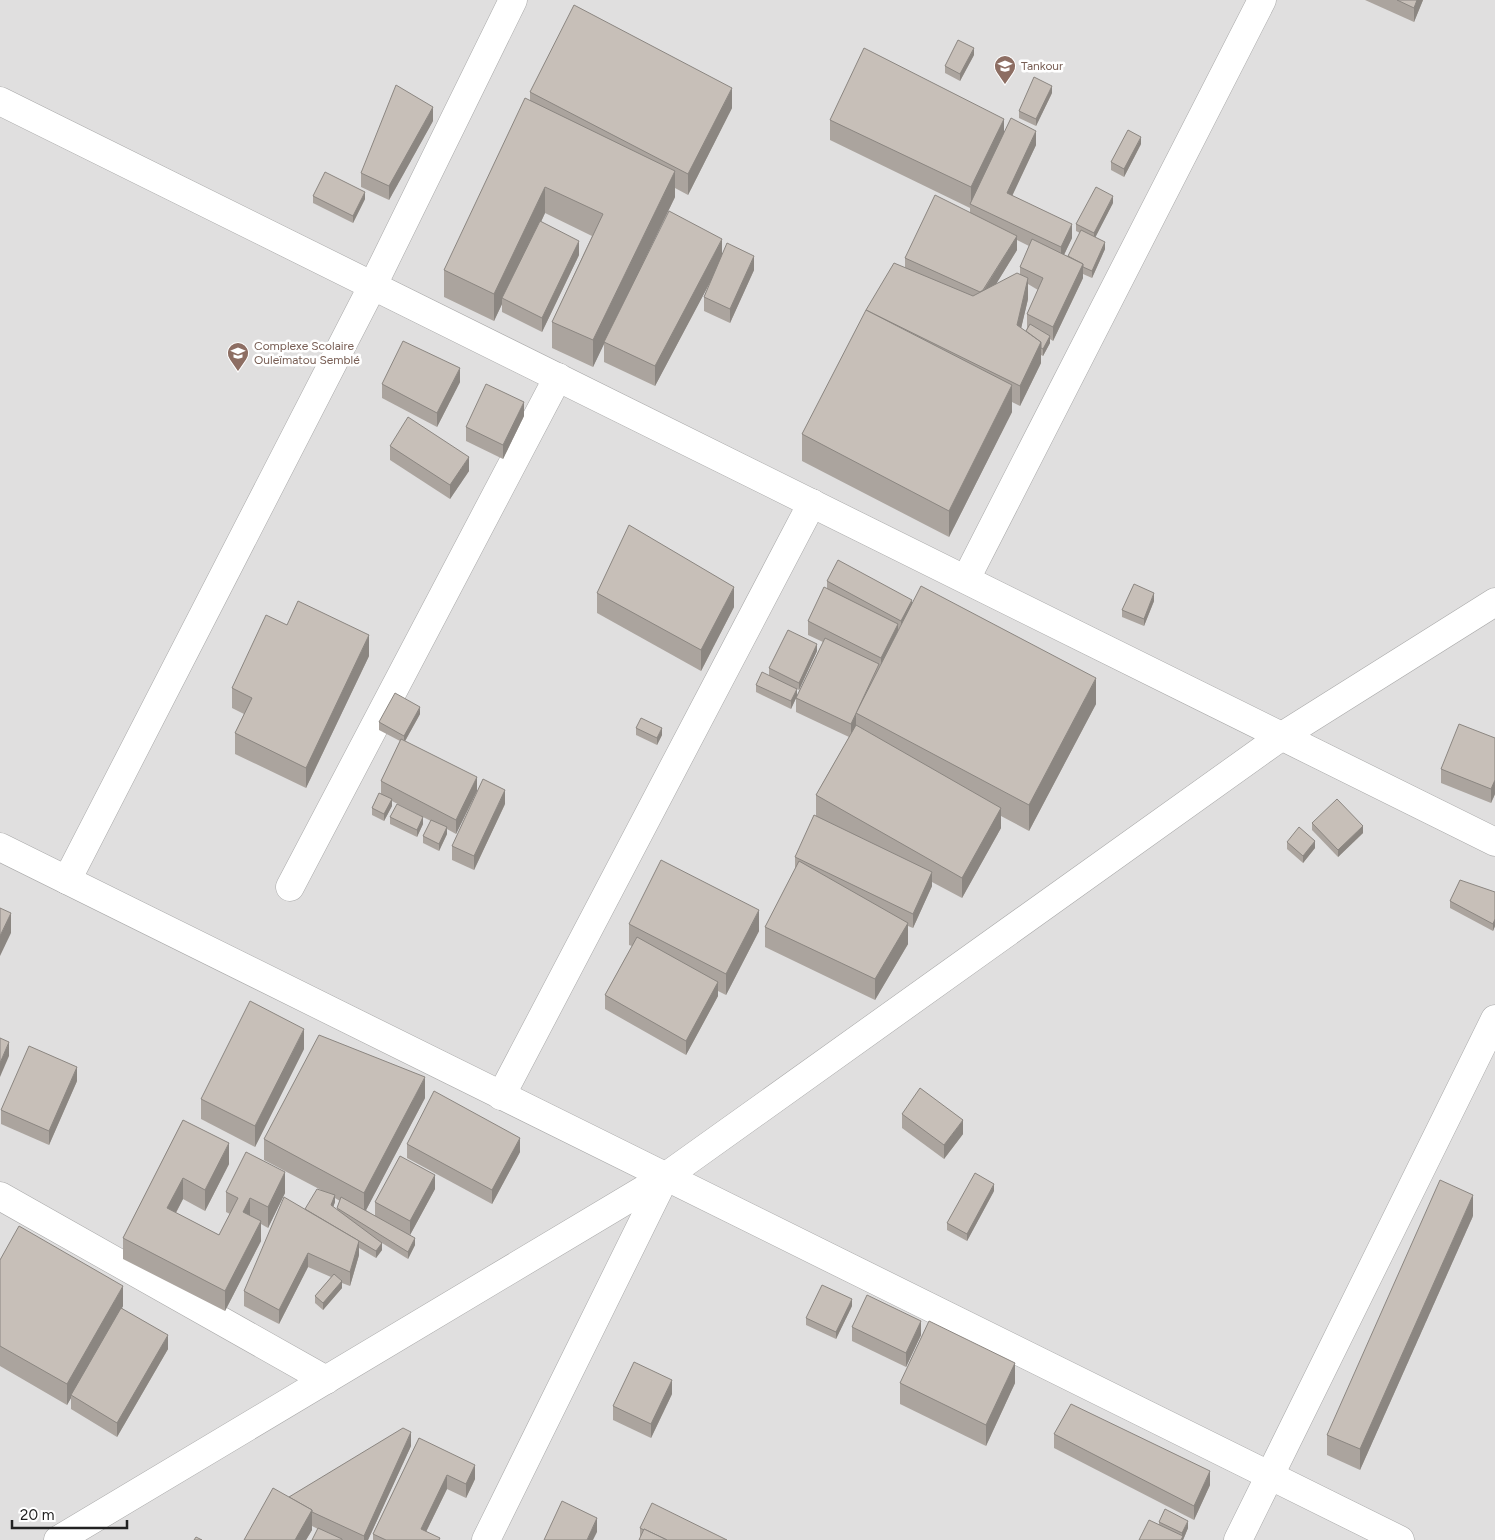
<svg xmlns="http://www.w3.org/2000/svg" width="1495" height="1540" viewBox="0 0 1495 1540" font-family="Figtree,sans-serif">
  <rect width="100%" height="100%" fill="#f2efe9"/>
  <rect fill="#e0dfdf" x="0" y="0" width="1495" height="1540"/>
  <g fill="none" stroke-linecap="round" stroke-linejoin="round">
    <g stroke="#a9a9a9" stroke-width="29">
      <g id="street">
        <polyline points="0,101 1495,842"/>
        <polyline points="966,579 1262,0"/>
        <polyline points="0,847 1400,1540"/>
        <polyline points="67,880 373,285 513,0"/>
        <polyline points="290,887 558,377"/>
        <polyline points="501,1096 812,503"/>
        <polyline points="0,1196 326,1380"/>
        <polyline points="58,1540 665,1177 1282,736 1495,602"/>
        <polyline points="486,1540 665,1177"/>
        <polyline points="1238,1540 1495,1019"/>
      </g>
    </g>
    <use href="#street" stroke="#fff" stroke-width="28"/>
  </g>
  <g fill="#aba49e" fill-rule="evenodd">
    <polygon points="1365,0 1423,0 1414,22"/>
    <polygon points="974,55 960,81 945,73 945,66"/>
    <polygon points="530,92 732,108 688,195 675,188 675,197 633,283 722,255 754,270 730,323 704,311 704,297 711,280 655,386 604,362 604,343 593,367 552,348 552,322 592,236 545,213 541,222 579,255 542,332 502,312 502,304 494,321 444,297 444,270 530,100"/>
    <polygon points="1052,93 1036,126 1019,118 1019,111"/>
    <path d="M830 120 1004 133 1036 145 1012 195 1072 238 1064 255 1068 256 1080 233 1076 231V224L1113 203 1095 237 1105 249 1092 278 1083 274V278L1053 341 1050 339V343L1043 356 1041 355V363L1020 406 1012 402V412L949 537 802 461V434L905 268V258L970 213V208L830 140ZM1017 240 1029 246 1020 267V274L996 284 1017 250ZM1028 284 1038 290 1027 314V328L1026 331 1021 328 1028 299Z"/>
    <polygon points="433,121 389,200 361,187 361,173"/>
    <polygon points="1141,144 1124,177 1111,170 1111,162"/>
    <polygon points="313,196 365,199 353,223 313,203"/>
    <polygon points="460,382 437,427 382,398 382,384"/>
    <polygon points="524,416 503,459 466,441 466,427"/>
    <polygon points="390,446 469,471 450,499 390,460"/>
    <polygon points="827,581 912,604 1096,704 1029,831 1001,816 1001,828 962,898 932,882 932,886 913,928 908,926 908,944 875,1000 765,947 765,927 795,870 795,857 821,819 816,816 816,795 849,737 796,712 796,698 823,642 808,635 808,621 827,589"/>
    <polygon points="597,593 734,607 701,671 597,613"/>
    <polygon points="1154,601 1144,626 1122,617 1122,610"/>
    <polygon points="287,625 369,656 306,788 235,754 235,733 244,714 232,708 232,688"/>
    <polygon points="817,651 799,690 797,689 797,696 791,709 756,692 756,685 769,675 769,668"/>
    <polygon points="420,714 405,741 477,791 456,834 447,829 447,834 439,851 423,843 423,836 431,821 423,817 423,824 417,837 390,824 390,817 421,816 392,801 392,806 384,821 372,815 372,808 381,793 381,781 400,741 379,730 379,722"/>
    <polygon points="636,728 662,735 657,745 636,735"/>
    <polygon points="1495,738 1495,794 1491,803 1441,783 1441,769"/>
    <polygon points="505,804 474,870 452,860 452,846"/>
    <polygon points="1312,823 1363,833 1338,857 1312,830"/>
    <polygon points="1287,842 1315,848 1303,863 1287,849"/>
    <polygon points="1495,892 1495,926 1493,931 1450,908 1450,901"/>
    <polygon points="629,924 759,931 726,995 718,991 718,996 686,1055 605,1009 605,995 632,946 629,945"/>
    <polygon points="304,1049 255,1147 201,1119 201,1099"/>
    <polygon points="77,1081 49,1145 1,1124 1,1110"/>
    <path d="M425 1098 366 1210 375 1216V1202L435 1189 410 1235 415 1245 408 1259 382 1243V1250L376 1258 359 1248V1255L350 1286 342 1283V1288L323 1310 315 1303V1296L331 1277 308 1267 279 1324 244 1306V1291L305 1209 321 1190 264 1160V1139ZM335 1198 340 1201 337 1210 333 1207 335 1202Z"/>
    <polygon points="902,1114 963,1134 944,1159 902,1128"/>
    <polygon points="183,1120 229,1164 205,1211 183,1199 176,1213 219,1235 230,1214 226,1212 226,1192 285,1193 268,1228 261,1224 261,1241 225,1311 123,1259 123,1238"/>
    <polygon points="407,1144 520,1152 492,1204 407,1158"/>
    <polygon points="994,1191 967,1241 947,1230 947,1223"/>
    <polygon points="1473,1216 1360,1470 1327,1455 1327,1435"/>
    <polygon points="0,1260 123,1306 122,1308 168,1349 117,1437 71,1409 71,1398 67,1405 0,1366"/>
    <polygon points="852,1306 836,1339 806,1325 806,1318"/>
    <polygon points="852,1327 921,1335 906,1367 852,1341"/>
    <polygon points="900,1383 1015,1383 986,1446 900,1404"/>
    <polygon points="672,1394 651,1438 613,1420 613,1406"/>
    <polygon points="1054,1434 1210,1485 1194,1520 1054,1448"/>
    <polygon points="419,1438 475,1479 466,1498 447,1489 426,1532 440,1540 373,1540 373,1534"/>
    <polygon points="411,1446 368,1540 312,1540 318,1529 312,1526 312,1530 306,1540 244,1540 289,1497"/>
    <polygon points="1159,1522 1188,1528 1183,1540 1159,1525"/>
    <polygon points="640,1528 727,1540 640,1537"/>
  </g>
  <g fill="#8b8681">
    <polygon points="1417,0 1423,0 1414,22 1414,8"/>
    <polygon points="974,48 974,55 960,81 960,74"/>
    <polygon points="1052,86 1052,93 1036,126 1036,119"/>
    <polygon points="732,88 732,108 688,195 688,174"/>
    <polygon points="433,107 433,121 389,200 389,186"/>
    <polygon points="1004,119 1004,140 971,204 971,187"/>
    <polygon points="1036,131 1036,145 1007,207 1007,193"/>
    <polygon points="1141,137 1141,144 1124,177 1124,169"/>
    <polygon points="675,171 675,197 593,367 593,340"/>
    <polygon points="545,187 545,213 505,299 502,298 502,304 494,321 494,294"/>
    <polygon points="365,192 365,199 353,223 353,216"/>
    <polygon points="1113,196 1113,203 1094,240 1094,233"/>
    <polygon points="1072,224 1072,238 1061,261 1061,247"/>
    <polygon points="1017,236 1017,250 982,307 982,293"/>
    <polygon points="722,239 722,260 655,386 655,366"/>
    <polygon points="579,241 579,255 542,332 542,318"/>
    <polygon points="1105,242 1105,249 1092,278 1092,271"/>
    <polygon points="754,256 754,270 730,323 730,309"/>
    <polygon points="1083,264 1083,278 1053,341 1053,327"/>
    <polygon points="1028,278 1028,299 1017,346 1017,325"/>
    <polygon points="1050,336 1050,343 1043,356 1043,349"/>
    <polygon points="1041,342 1041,363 1020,406 1020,386"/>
    <polygon points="460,368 460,382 437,427 437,413"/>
    <polygon points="1012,385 1012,412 949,537 949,511"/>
    <polygon points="524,402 524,416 503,459 503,445"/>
    <polygon points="469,457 469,471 450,499 450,485"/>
    <polygon points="734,587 734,607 701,671 701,650"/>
    <polygon points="1154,593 1154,601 1144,626 1144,619"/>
    <polygon points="912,600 912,614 901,635 901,621"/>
    <polygon points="898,624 898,638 881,672 881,658"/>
    <polygon points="369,635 369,656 306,788 306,768"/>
    <polygon points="817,644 817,651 799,690 799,683"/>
    <polygon points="1096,678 1096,704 1029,831 1029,805"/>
    <polygon points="797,689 797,696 791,709 791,701"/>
    <polygon points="420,707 420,714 404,743 404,736"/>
    <polygon points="856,714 856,728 851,738 851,724"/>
    <polygon points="662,728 662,735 657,745 657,738"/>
    <polygon points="477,777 477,791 456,834 456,820"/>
    <polygon points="1495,780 1495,794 1491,803 1491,789"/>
    <polygon points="505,790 505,804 474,870 474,856"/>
    <polygon points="392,799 392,806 384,821 384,814"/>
    <polygon points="1001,808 1001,828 962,898 962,878"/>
    <polygon points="423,817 423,824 417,837 417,830"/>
    <polygon points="1363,826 1363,833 1338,857 1338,850"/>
    <polygon points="447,827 447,834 439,851 439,844"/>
    <polygon points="1315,841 1315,848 1303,863 1303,856"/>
    <polygon points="932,872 932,886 913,928 913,914"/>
    <polygon points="759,910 759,931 726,995 726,974"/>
    <polygon points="11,913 11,933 0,956 0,936"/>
    <polygon points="1495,919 1495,926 1493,931 1493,924"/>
    <polygon points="908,923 908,944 875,1000 875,979"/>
    <polygon points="718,982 718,996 686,1055 686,1041"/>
    <polygon points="304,1029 304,1049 255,1147 255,1126"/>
    <polygon points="9,1042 9,1056 0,1077 0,1063"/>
    <polygon points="77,1067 77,1081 49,1145 49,1131"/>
    <polygon points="425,1077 425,1098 364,1214 364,1193"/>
    <polygon points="963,1120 963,1134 944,1159 944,1145"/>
    <polygon points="520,1138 520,1152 492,1204 492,1190"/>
    <polygon points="229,1143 229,1164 205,1211 205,1190"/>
    <polygon points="285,1172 285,1193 268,1228 268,1207"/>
    <polygon points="435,1175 435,1189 410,1235 410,1221"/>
    <polygon points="183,1178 183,1199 167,1229 167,1208"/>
    <polygon points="994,1184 994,1191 967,1241 967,1234"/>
    <polygon points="335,1195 335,1202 331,1213 331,1205"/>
    <polygon points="1473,1195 1473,1216 1360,1470 1360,1449"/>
    <polygon points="250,1198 250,1219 243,1212"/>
    <polygon points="261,1221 261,1241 225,1311 225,1291"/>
    <polygon points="415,1238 415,1245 408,1259 408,1252"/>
    <polygon points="359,1241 359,1255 350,1286 350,1272"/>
    <polygon points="382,1243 382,1250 376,1258 376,1251"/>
    <polygon points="308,1253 308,1267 279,1324 279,1310"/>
    <polygon points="342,1281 342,1288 323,1310 323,1303"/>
    <polygon points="123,1286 123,1306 72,1396 71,1395 71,1398 67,1405 67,1384"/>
    <polygon points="852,1299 852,1306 836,1339 836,1332"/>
    <polygon points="921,1321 921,1335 906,1367 906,1353"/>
    <polygon points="168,1335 168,1349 117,1437 117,1423"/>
    <polygon points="1015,1363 1015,1383 986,1446 986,1425"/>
    <polygon points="672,1380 672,1394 651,1438 651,1424"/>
    <polygon points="411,1432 411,1446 368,1540 364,1540 364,1536"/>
    <polygon points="475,1465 475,1479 466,1498 466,1484"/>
    <polygon points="1210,1471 1210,1485 1194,1520 1194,1506"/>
    <polygon points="447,1475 447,1489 422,1540 421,1529"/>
    <polygon points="312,1510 312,1530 306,1540 295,1540"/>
    <polygon points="597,1518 597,1532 593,1540 587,1540"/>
    <polygon points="1188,1521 1188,1528 1183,1540 1181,1540 1182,1537 1182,1533"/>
  </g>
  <g fill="#c7bfb8" stroke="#8b8681">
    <polygon points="1397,0 1417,0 1414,8"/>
    <polygon points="574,5 732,88 688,174 530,92"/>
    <polygon points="958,40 974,48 960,74 945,66"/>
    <polygon points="864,48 1004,119 971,187 830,120"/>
    <polygon points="1034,77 1052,86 1036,119 1019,111"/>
    <polygon points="396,85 433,107 389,186 361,173"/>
    <polygon points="525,98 675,171 593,340 552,322 603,214 545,187 494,294 444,270"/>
    <polygon points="1011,118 1036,131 1007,193 1072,224 1061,247 970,204"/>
    <polygon points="1128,130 1141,137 1124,169 1111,162"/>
    <polygon points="325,172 365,192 353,216 313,196"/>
    <polygon points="1096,187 1113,196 1094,233 1076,224"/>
    <polygon points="935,195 1017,236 983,290 980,292 905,258"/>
    <polygon points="669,211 722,239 655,366 604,342"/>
    <polygon points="540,221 579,241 542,318 502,298"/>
    <polygon points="1081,230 1105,242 1092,271 1083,267 1083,264 1068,256"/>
    <polygon points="1032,239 1083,264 1053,327 1027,314 1043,278 1020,267"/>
    <polygon points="727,243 754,256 730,309 704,297"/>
    <polygon points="894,263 973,296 1017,273 1028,278 1017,325 1041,342 1020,386 866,310"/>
    <polygon points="866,310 1012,385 949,511 802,434"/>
    <polygon points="1030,324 1050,336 1043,349 1041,348 1041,342 1026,331"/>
    <polygon points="403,341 460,368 437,413 382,384"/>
    <polygon points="486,384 524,402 503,445 466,427"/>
    <polygon points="408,417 469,457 450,485 390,446"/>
    <polygon points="629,525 734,587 701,650 597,593"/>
    <polygon points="838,560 912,600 901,621 827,581"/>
    <polygon points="1134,584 1154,593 1144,619 1122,610"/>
    <polygon points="921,586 1096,678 1029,805 856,713"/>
    <polygon points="824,587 898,624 881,658 808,621"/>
    <polygon points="298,601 369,635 306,768 235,733 252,698 232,688 266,615 287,625"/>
    <polygon points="788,630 817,644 799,683 769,668"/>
    <polygon points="825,638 879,664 851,724 796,698"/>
    <polygon points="762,672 797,689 791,701 756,685"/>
    <polygon points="395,693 420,707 404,736 379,722"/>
    <polygon points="641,718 662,728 657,738 636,728"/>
    <polygon points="1459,724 1495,738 1495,780 1491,789 1441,769"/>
    <polygon points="856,725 1001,808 962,878 816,795"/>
    <polygon points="401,739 477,777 456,820 381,781"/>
    <polygon points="483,779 505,790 474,856 452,846"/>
    <polygon points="379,793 392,799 384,814 372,808"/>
    <polygon points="1337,799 1363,826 1338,850 1312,823"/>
    <polygon points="397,804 423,817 417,830 390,817"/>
    <polygon points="814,815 932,872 913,914 795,857"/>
    <polygon points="431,820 447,827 439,844 423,836"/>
    <polygon points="1299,827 1315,841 1303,856 1287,842"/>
    <polygon points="661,860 759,910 726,974 629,924"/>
    <polygon points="799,861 908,923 875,979 765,927"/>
    <polygon points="1460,880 1495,892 1495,919 1493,924 1450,901"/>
    <polygon points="0,908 11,913 0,936"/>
    <polygon points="637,937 718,982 686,1041 605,995"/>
    <polygon points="250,1001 304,1029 255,1126 201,1099"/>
    <polygon points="319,1035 425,1077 364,1193 264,1139"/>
    <polygon points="0,1038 9,1042 0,1063"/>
    <polygon points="29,1046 77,1067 49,1131 1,1110"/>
    <polygon points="920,1088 963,1120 944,1145 902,1114"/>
    <polygon points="434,1091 520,1138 492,1190 407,1144"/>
    <polygon points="183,1120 229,1143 205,1190 183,1178 167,1208 219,1235 238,1198 226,1192 246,1152 285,1172 268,1207 250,1198 243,1212 261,1221 225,1291 123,1238"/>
    <polygon points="400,1156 435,1175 410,1221 375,1202"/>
    <polygon points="975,1173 994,1184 967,1234 947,1223"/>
    <polygon points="1440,1180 1473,1195 1360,1449 1327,1435"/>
    <polygon points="317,1189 335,1195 331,1205 382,1243 376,1251 305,1209"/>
    <polygon points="284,1197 359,1241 350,1272 308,1253 279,1310 244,1291"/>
    <polygon points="341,1197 415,1238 408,1252 337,1208"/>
    <polygon points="19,1226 123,1286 67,1384 0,1346 0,1260"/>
    <polygon points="334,1274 342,1281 323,1303 315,1296"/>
    <polygon points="822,1285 852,1299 836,1332 806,1318"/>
    <polygon points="867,1295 921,1321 906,1353 852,1327"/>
    <polygon points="121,1308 168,1335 117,1423 71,1395"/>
    <polygon points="929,1321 1015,1363 986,1425 900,1383"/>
    <polygon points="634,1362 672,1380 651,1424 613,1406"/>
    <polygon points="1071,1404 1210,1471 1194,1506 1054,1434"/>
    <polygon points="403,1428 411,1432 364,1536 312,1512 312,1510 289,1497"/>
    <polygon points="419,1438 475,1465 466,1484 447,1475 421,1529 440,1538 439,1540 386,1540 373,1534"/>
    <polygon points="273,1488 312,1510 295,1540 244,1540"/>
    <polygon points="562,1501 597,1518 587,1540 544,1540"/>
    <polygon points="652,1503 727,1540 667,1540 644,1529 644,1530 640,1528"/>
    <polygon points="1165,1509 1188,1521 1182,1533 1159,1522"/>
    <polygon points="1149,1520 1183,1536 1181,1540 1139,1540"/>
    <polygon points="318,1528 342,1539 342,1540 312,1540"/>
    <polygon points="644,1529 667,1540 639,1540"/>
    <polygon points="196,1537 202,1540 194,1540"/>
  </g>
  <defs>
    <g id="school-pin" transform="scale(1.125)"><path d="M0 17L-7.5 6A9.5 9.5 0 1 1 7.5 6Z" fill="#8d6e63" stroke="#fff"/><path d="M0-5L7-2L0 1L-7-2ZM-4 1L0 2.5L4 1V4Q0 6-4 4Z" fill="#fff"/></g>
  </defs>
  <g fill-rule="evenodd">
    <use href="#school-pin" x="1005" y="66"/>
    <use href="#school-pin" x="238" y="353"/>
  </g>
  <g text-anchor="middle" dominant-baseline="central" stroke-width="5" stroke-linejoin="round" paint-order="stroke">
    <g font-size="12" fill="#785e54" stroke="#fff" text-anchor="start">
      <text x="1021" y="66">Tankour</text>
      <text x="254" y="346">Complexe Scolaire<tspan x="254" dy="14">Ouleïmatou Semblé</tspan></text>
    </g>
  </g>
  <path d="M12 1520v8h115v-8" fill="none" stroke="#222222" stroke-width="2.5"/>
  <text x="20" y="1520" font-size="15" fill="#222222" stroke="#ffffff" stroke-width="4" paint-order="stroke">20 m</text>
</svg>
